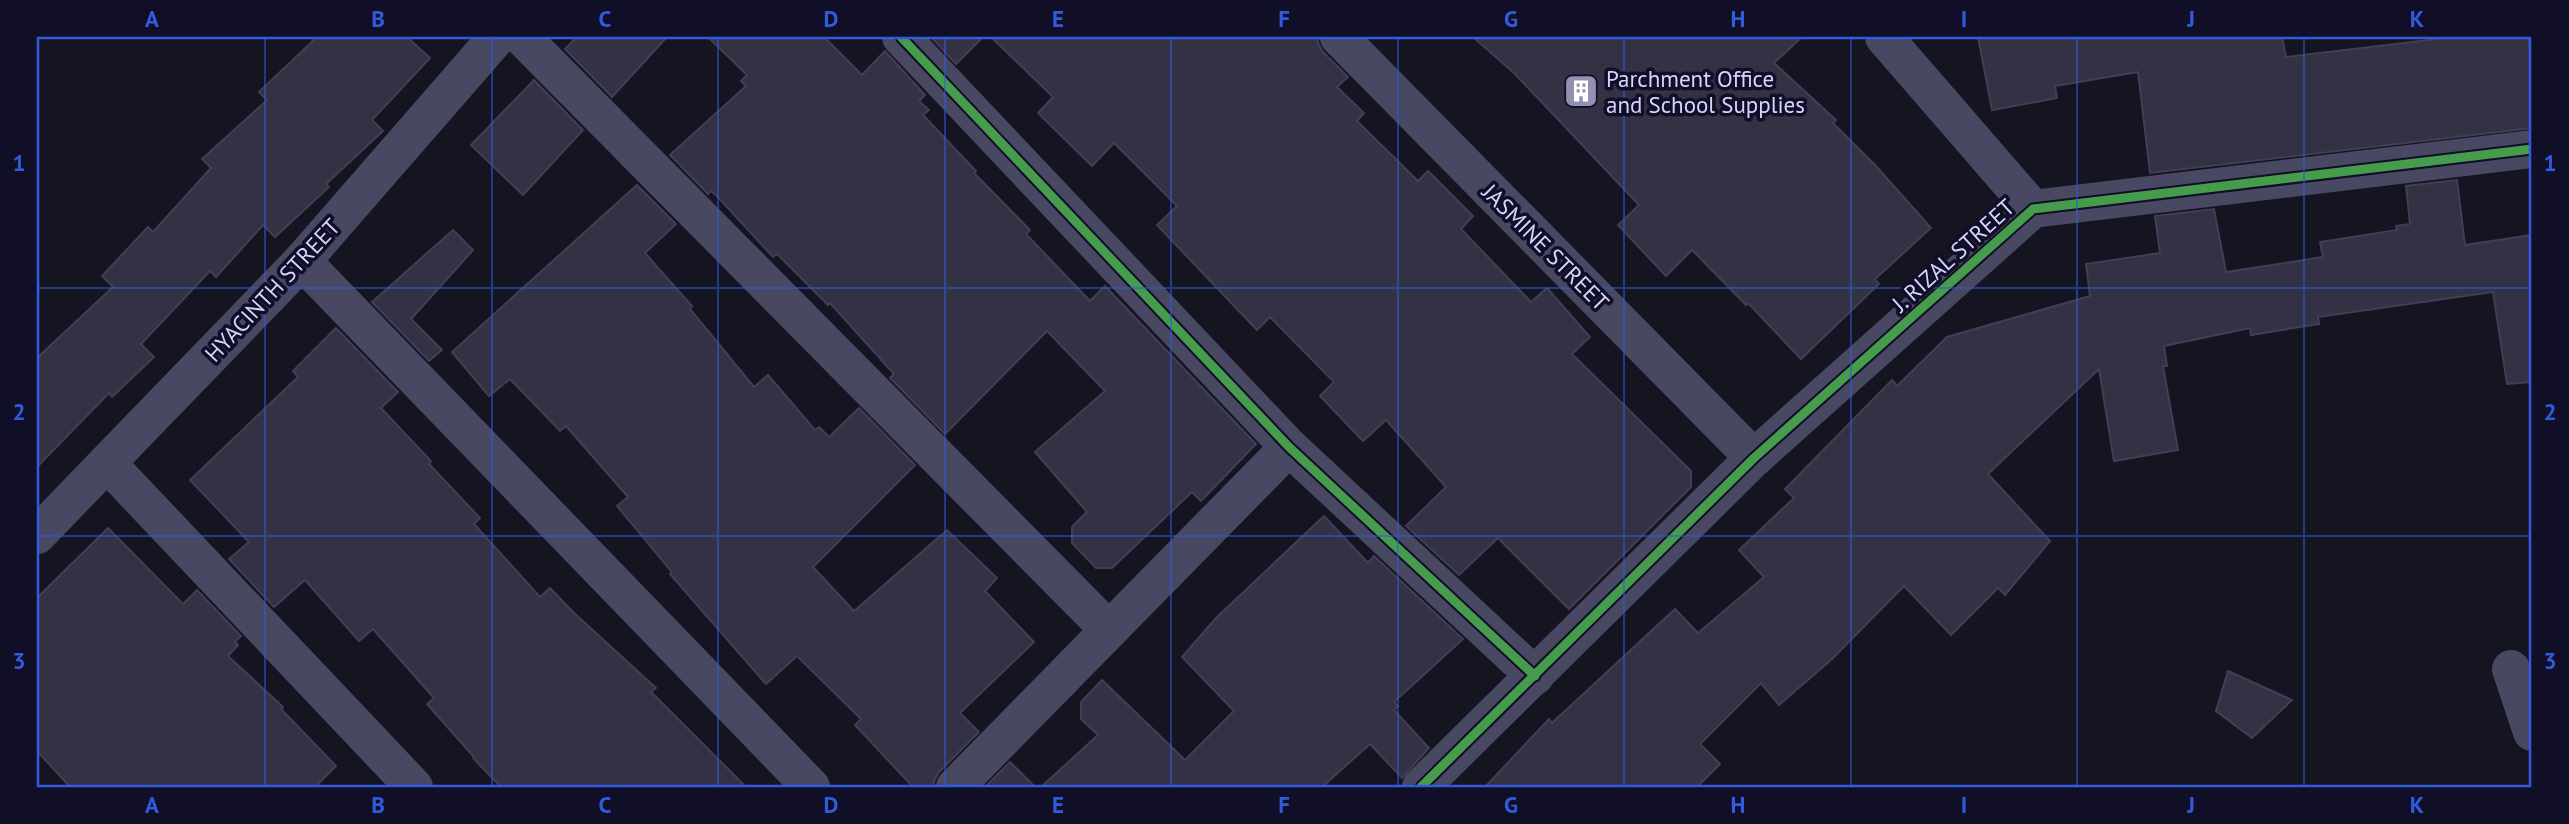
<svg xmlns="http://www.w3.org/2000/svg" width="2569" height="824" viewBox="0 0 2569 824" font-family="'PT Sans',sans-serif">
  <rect width="100%" height="100%" fill="#151421"/>
  <g fill="#333144" stroke="#413e56" stroke-width="2">
    <polygon points="317,37 407,37 430,58 372,120 383,131 326,184 329,187 275,237 263,225 216,277 210,271 141,344 154,357 112,397 109,393 37,467 37,358 113,287 102,276 148,227 153,232 211,168 202,159 267,100 259,92"/>
    <polygon points="577,37 667,37 612,97 565,49"/>
    <polygon points="708,37 824,37 862,75 885,51 925,95 919,101 929,110 923,115 976,171 974,173 1030,230 1026,234 1090,301 1105,286 1256,444 1201,501 1192,492 1112,568 1096,568 1072,543 1072,527 1087,512 1035,452 1105,391 1047,331 945,434 890,378 894,374 830,303 828,305 777,254 773,257 716,195 711,191 708,194 670,155 746,86 741,81 747,75"/>
    <polygon points="931,37 983,37 956,64"/>
    <polygon points="991,37 1318,37 1318,43 1323,52 1348,77 1337,87 1364,113 1357,121 1418,181 1428,171 1473,216 1461,229 1531,302 1547,288 1590,337 1572,354 1691,471 1691,487 1569,609 1498,538 1459,575 1406,526 1446,487 1386,420 1363,441 1320,396 1334,382 1270,317 1257,330 1157,225 1177,206 1114,143 1092,166 1038,113 1053,97"/>
    <polygon points="1473,37 1802,37 1774,63 1836,120 1833,123 1876,166 1931,228 1875,279 1879,284 1801,359 1748,303 1746,305 1692,250 1666,276 1618,225 1639,205 1514,73"/>
    <polygon points="1978,37 2282,37 2286,57 2454,37 2528,37 2532,68 2532,128 2150,173 2138,72 2055,86 2057,98 1992,110"/>
    <polygon points="534,80 583,130 523,195 471,145"/>
    <polygon points="2457,180 2465,245 2532,235 2532,382 2507,384 2493,292 2318,317 2319,324 2251,335 2250,328 2164,346 2167,366 2163,366 2178,450 2114,461 2099,369 1988,474 2050,541 2005,595 1998,588 1951,635 1904,586 1832,659 1779,705 1761,683 1700,744 1720,764 1697,787 1485,787 1549,719 1552,723 1675,609 1698,633 1764,577 1739,550 1794,498 1785,489 1840,433 1892,380 1897,386 1947,337 2090,296 2086,264 2160,253 2155,216 2214,209 2226,272 2323,257 2320,242 2397,230 2396,226 2410,224 2406,186"/>
    <polygon points="637,185 676,224 645,253 692,306 690,309 754,387 768,375 815,430 819,427 829,437 859,408 915,465 813,567 854,611 947,530 997,578 985,591 1034,642 960,713 979,732 939,772 934,781 934,787 913,787 855,725 861,719 797,656 766,684 670,574 672,572 617,506 628,497 566,426 560,431 510,379 489,396 452,352"/>
    <polygon points="453,230 473,250 411,319 442,350 429,361 372,302"/>
    <polygon points="336,328 398,392 381,408 431,461 429,464 480,518 474,524 540,597 550,588 573,612 656,688 651,692 746,787 501,787 473,758 474,757 427,704 434,698 373,629 359,641 305,580 274,607 229,559 249,542 190,480 298,377 293,371"/>
    <polygon points="1324,516 1368,563 1374,556 1463,639 1394,702 1398,706 1394,710 1429,748 1402,778 1370,744 1322,787 1041,787 1098,735 1081,719 1081,702 1102,680 1185,760 1234,711 1182,657 1216,618"/>
    <polygon points="108,528 183,604 197,590 241,636 235,642 238,645 228,656 283,707 281,709 336,766 315,787 70,787 37,751 37,598"/>
    <polygon points="2228,671 2292,700 2252,738 2216,711"/>
    <polygon points="1010,762 1035,787 985,787"/>
  </g>
  <g fill="none" stroke-linecap="round" stroke-linejoin="round">
    <g stroke="#484862" stroke-width="38">
      <polyline points="522,37 1109,630"/>
      <polyline points="901,37 1289,447 1535,676"/>
      <polyline points="1339,37 1754,458"/>
      <polyline points="1884,37 2033,209"/>
      <polyline points="302,261 811,787"/>
      <polyline points="107,463 414,787"/>
      <polyline points="37,535 302,261 497,37"/>
      <polyline points="2511,669 2532,732"/>
      <polyline points="955,787 1289,447"/>
      <polyline points="1421,787 1754,458 2033,209 2532,149"/>
    </g>
    <g stroke="#110e27" stroke-width="13">
      <g id="cycleway">
        <polyline points="901,37 1289,447 1535,676"/>
        <polyline points="1421,787 1754,458 2033,209 2532,149"/>
      </g>
    </g>
    <use href="#cycleway" stroke="#469c4c" stroke-width="9"/>
  </g>
  <path fill="none" stroke="#305bdc" stroke-width="2" stroke-opacity="0.55" d="M265 37V787M492 37V787M718 37V787M945 37V787M1171 37V787M1398 37V787M1624 37V787M1851 37V787M2077 37V787M2304 37V787M37 288H2532M37 536H2532"/>
  <defs>
    <g id="building-square" transform="scale(1.75)"><rect x="-9" y="-9" width="18" height="18" rx="4" fill="#9391b1" stroke="#110e27"/><path d="M-4-6H4V6H1V3H-1V6H-4ZM-2.5-4.3h1.7v1.8h-1.7ZM.8-4.3h1.7v1.8H.8ZM-2.5-1h1.7V.8h-1.7ZM.8-1h1.7V.8H.8Z" fill="#fff"/></g>
  </defs>
  <g fill-rule="evenodd">
    <use href="#building-square" x="1581" y="91"/>
  </g>
  <g text-anchor="middle" dominant-baseline="central" stroke-width="7" stroke-linejoin="round" paint-order="stroke">
    <g font-size="23" fill="#d7d4ff" stroke="#110e27" text-anchor="start">
      <text x="1606" y="78">Parchment Office<tspan x="1606" dy="26">and School Supplies</tspan></text>
    </g>
    <g font-size="23" fill="#d7d4ff" stroke="#110e27">
      <text transform="translate(1546 247) rotate(45)">JASMINE STREET</text>
      <text transform="translate(1953 255) rotate(-42)">J. RIZAL STREET</text>
      <text transform="translate(272 290) rotate(-47)">HYACINTH STREET</text>
    </g>
  </g>
  <rect width="2569" height="824" fill="none" stroke="#110e27" stroke-width="77"/>
  <rect x="38" y="38" width="2492" height="748" fill="none" stroke="#305bdc" stroke-width="2.5"/>
  <g font-size="23" text-anchor="middle" font-weight="bold" fill="#305bdc">
    <text x="152" y="27">A</text>
    <text x="378" y="27">B</text>
    <text x="605" y="27">C</text>
    <text x="831" y="27">D</text>
    <text x="1058" y="27">E</text>
    <text x="1284" y="27">F</text>
    <text x="1511" y="27">G</text>
    <text x="1738" y="27">H</text>
    <text x="1964" y="27">I</text>
    <text x="2191" y="27">J</text>
    <text x="2417" y="27">K</text>
    <text x="19" y="171">1</text>
    <text x="2550" y="171">1</text>
    <text x="19" y="420">2</text>
    <text x="2550" y="420">2</text>
    <text x="19" y="669">3</text>
    <text x="2550" y="669">3</text>
    <text x="152" y="813">A</text>
    <text x="378" y="813">B</text>
    <text x="605" y="813">C</text>
    <text x="831" y="813">D</text>
    <text x="1058" y="813">E</text>
    <text x="1284" y="813">F</text>
    <text x="1511" y="813">G</text>
    <text x="1738" y="813">H</text>
    <text x="1964" y="813">I</text>
    <text x="2191" y="813">J</text>
    <text x="2417" y="813">K</text>
  </g>
</svg>
